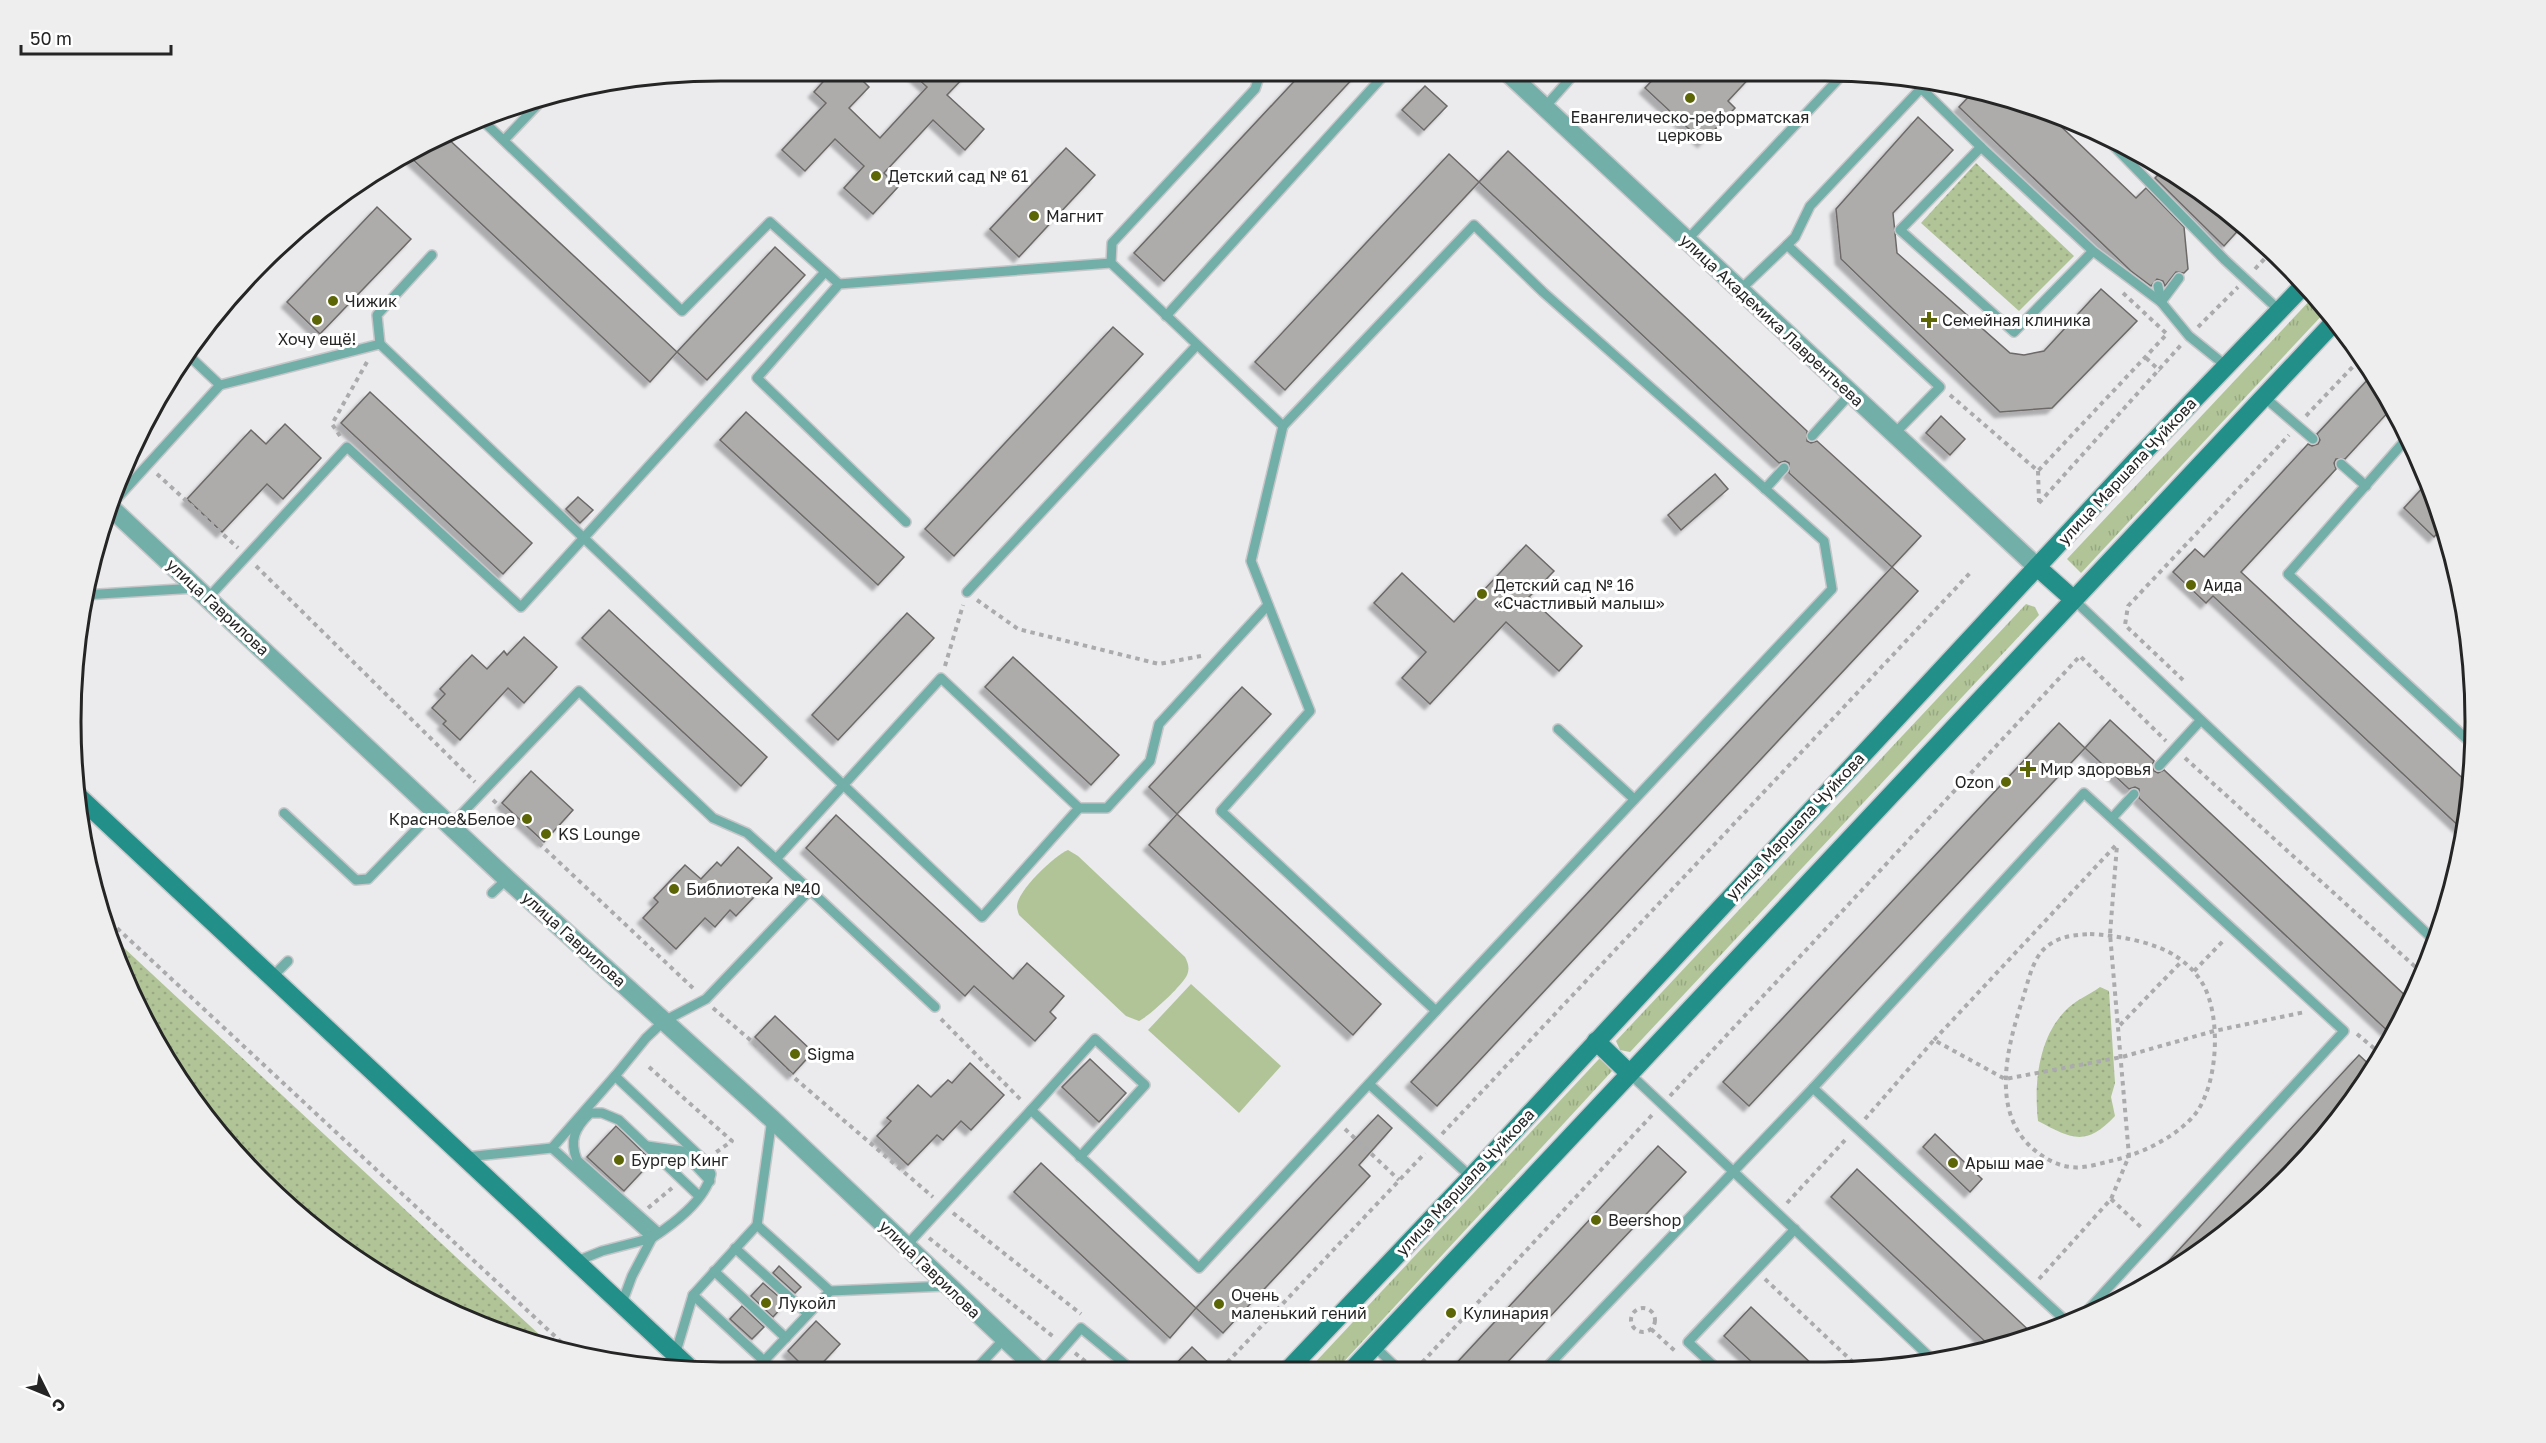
<svg xmlns="http://www.w3.org/2000/svg" width="2546" height="1443" viewBox="0 0 2546 1443" font-family="'Golos Text',sans-serif">
  <defs>
    <pattern id="grass-tufts" width="24" height="20" patternUnits="userSpaceOnUse" patternTransform="scale(1.5)"><rect width="24" height="20" fill="#b0c497"/><path d="M3 7l-1-3M5 7V3M7 7l1-3M15 17l-1-3M17 17v-4M19 17l1-3" fill="none" stroke="#97a882"/></pattern>
    <pattern id="park-dots" width="8" height="8" patternUnits="userSpaceOnUse" patternTransform="scale(1.5)"><rect width="8" height="8" fill="#b0c497"/><path d="M2 2h.1M6 6h.1" fill="none" stroke="#97a882" stroke-width="1.8" stroke-linecap="round"/></pattern>
    <filter id="shadow"><feDropShadow dx="-5.5" dy="5.5" stdDeviation="1.5" flood-color="#0004"/></filter>
  </defs>
  <rect width="100%" height="100%" fill="#ebebee"/>
  <g fill="url(#grass-tufts)">
    <polygon points="2314,296 2327,310 2081,573 2067,559"/>
    <polygon points="2026,604 2035,607 2039,615 1630,1052 1620,1050 1616,1041"/>
    <polygon points="1599,1059 1604,1059 1613,1070 1337,1369 1309,1369"/>
  </g>
  <g fill="url(#park-dots)">
    <polygon points="1976,163 2074,256 2019,311 1921,223"/>
    <polygon points="109,934 557,1351 396,1285 293,1211 232,1150 158,1047 120,970"/>
    <path d="M2100 987 2109 991 2115 1083 2111 1097 2115 1116C2086 1147 2072 1139 2038 1121 2034 1084 2038 1039 2065 1011 2074 1001 2089 995 2100 987Z"/>
  </g>
  <g fill="#b0c497">
    <path d="M1068 850 1078 856 1185 957C1188 963 1190 968 1187 975 1182 986 1149 1016 1139 1021L1126 1016 1019 915C1018 912 1017 909 1017 906 1017 891 1055 855 1068 850Z"/>
    <polygon points="1191,984 1281,1066 1239,1113 1148,1030"/>
  </g>
  <g fill="#aeacaa" stroke="#6c6967" stroke-width="1.5" filter="url(#shadow)">
    <polygon points="1755,72 1728,101 1735,108 1703,142 1645,88 1659,73"/>
    <polygon points="1301,74 1357,74 1164,281 1134,253"/>
    <polygon points="829,75 857,75 869,87 849,108 880,138 927,87 914,75 966,75 947,95 984,129 965,150 933,120 884,173 898,187 873,214 844,188 864,166 835,139 805,171 782,150 826,103 814,92"/>
    <polygon points="1425,86 1447,106 1424,130 1402,110"/>
    <polygon points="1975,90 1993,93 2050,116 2136,198 2146,188 2184,227 2188,269 2184,273 2176,272 2165,286 2163,281 2157,279 2151,286 2131,271 1959,107"/>
    <polygon points="1918,117 1953,150 1893,213 1897,253 2010,353 2024,355 2044,351 2101,289 2137,321 2052,408 2000,412 1841,259 1836,209"/>
    <polygon points="443,134 677,352 650,382 407,154"/>
    <polygon points="1066,148 1095,175 1019,257 990,229"/>
    <polygon points="1508,151 1807,431 1807,441 1811,443 1817,441 1921,536 1892,567 1789,473 1789,463 1785,461 1779,463 1479,182"/>
    <polygon points="1449,154 1479,182 1285,390 1255,362"/>
    <polygon points="2165,168 2243,225 2224,246 2155,178"/>
    <polygon points="377,207 411,239 320,334 287,302"/>
    <polygon points="775,247 805,275 707,380 677,352"/>
    <polygon points="1113,327 1143,354 954,556 925,529"/>
    <polygon points="2372,375 2392,408 2345,459 2336,459 2334,463 2336,469 2241,572 2471,786 2470,807 2464,831 2213,596 2206,603 2173,572 2195,549 2204,557 2308,444 2312,446 2318,444 2320,440 2317,434"/>
    <polygon points="370,392 532,543 503,574 341,423"/>
    <polygon points="746,412 904,557 878,585 720,440"/>
    <polygon points="1941,416 1965,439 1950,455 1926,433"/>
    <polygon points="285,424 321,458 283,499 267,484 222,532 187,499 251,430 266,444"/>
    <polygon points="1715,474 1728,489 1681,530 1668,515"/>
    <polygon points="2427,483 2443,527 2434,537 2404,508"/>
    <polygon points="578,497 593,510 580,523 566,509"/>
    <polygon points="1526,545 1554,571 1529,597 1582,646 1559,671 1506,622 1430,704 1402,678 1426,652 1374,603 1402,573 1454,622"/>
    <polygon points="1892,567 1918,591 1437,1106 1411,1082"/>
    <polygon points="609,610 767,757 741,786 582,638"/>
    <polygon points="907,613 934,638 838,740 812,715"/>
    <polygon points="524,637 557,667 524,703 508,688 460,740 443,724 446,721 432,708 445,694 440,689 472,655 487,669 504,651 507,655"/>
    <polygon points="1013,657 1119,755 1091,785 985,687"/>
    <polygon points="1242,687 1271,714 1177,814 1149,787"/>
    <polygon points="2110,720 2154,761 2152,765 2154,771 2158,773 2164,770 2410,1000 2393,1036 2139,798 2139,789 2135,787 2129,789 2085,748"/>
    <polygon points="2059,723 2085,748 1749,1106 1723,1082"/>
    <polygon points="531,771 573,810 544,842 502,803"/>
    <polygon points="1177,814 1381,1004 1353,1035 1149,845"/>
    <polygon points="836,815 1013,979 1027,963 1064,996 1050,1012 1056,1018 1035,1041 974,986 965,996 806,848"/>
    <polygon points="738,847 772,878 736,916 730,910 715,927 705,918 676,949 643,918 658,902 654,898 685,865 701,879 717,862 721,866"/>
    <polygon points="775,1016 813,1052 793,1074 755,1037"/>
    <polygon points="2359,1055 2373,1068 2285,1182 2186,1263 2150,1281"/>
    <polygon points="1090,1059 1126,1093 1099,1122 1062,1087"/>
    <polygon points="970,1063 1004,1095 971,1130 961,1121 943,1140 937,1135 908,1165 877,1136 891,1121 887,1118 918,1085 931,1097 948,1080 952,1083"/>
    <polygon points="1378,1115 1392,1128 1359,1165 1370,1176 1223,1333 1196,1308"/>
    <polygon points="616,1126 652,1161 624,1191 587,1157"/>
    <polygon points="1935,1134 1982,1179 1970,1192 1923,1147"/>
    <polygon points="1658,1146 1686,1172 1616,1246 1502,1368 1451,1369"/>
    <polygon points="1041,1163 1196,1308 1170,1338 1014,1192"/>
    <polygon points="1857,1169 2036,1337 1992,1348 1831,1197"/>
    <polygon points="779,1266 801,1287 795,1293 773,1273"/>
    <polygon points="763,1283 786,1303 773,1317 751,1296"/>
    <polygon points="742,1306 764,1327 752,1339 730,1319"/>
    <polygon points="1751,1307 1815,1367 1757,1367 1724,1336"/>
    <polygon points="816,1321 840,1344 815,1371 808,1371 788,1351"/>
    <polygon points="1192,1347 1215,1369 1171,1369"/>
  </g>
  <g fill="none" stroke-linecap="round" stroke-linejoin="round">
    <g stroke="#c7c7ca" stroke-width="12">
      <g id="lane">
        <polyline points="1260,74 1255,89 1112,243 1111,263 1283,426 1251,561 1310,711 1221,811 1436,1011"/>
        <polyline points="1922,89 1981,147"/>
        <polyline points="1545,107 1575,73"/>
        <polyline points="480,118 682,311 770,222 839,284"/>
        <polyline points="505,139 544,98"/>
        <polyline points="2109,141 2225,260 2280,311"/>
        <polyline points="1687,240 1845,72"/>
        <polyline points="1787,245 1795,237 1810,206 1927,82"/>
        <polyline points="2093,251 2014,332 1900,230 1981,147 2093,251 2161,302 2189,336 2225,365"/>
        <polyline points="2158,286 2161,302"/>
        <polyline points="1740,290 1787,245 1940,387 1894,434"/>
        <polyline points="2161,302 2179,278"/>
        <polyline points="1166,316 1385,74"/>
        <polyline points="380,344 377,315 432,255"/>
        <polyline points="220,385 380,344 982,917 1079,808 941,678 776,859 810,890 706,999 664,1021 646,1038 615,1076"/>
        <polyline points="2263,396 2313,439"/>
        <polyline points="1812,436 1851,393"/>
        <polyline points="2409,436 2288,574 2472,744"/>
        <polyline points="2341,464 2366,486"/>
        <polyline points="1765,489 1784,468"/>
        <polyline points="111,505 220,385 186,353"/>
        <polyline points="906,522 757,378 839,284 1111,263"/>
        <polyline points="967,592 1197,345"/>
        <polyline points="84,595 196,588"/>
        <polyline points="208,598 347,447 521,607 825,272"/>
        <polyline points="2073,599 2436,942"/>
        <polyline points="1558,729 1634,799"/>
        <polyline points="2159,766 2200,721"/>
        <polyline points="1079,808 1107,808 1150,761 1159,724 1268,605"/>
        <polyline points="284,813 356,880 368,879 435,810"/>
        <polyline points="2112,818 2134,794"/>
        <polyline points="451,825 579,691 713,818 747,833 776,859"/>
        <polyline points="810,890 935,1007"/>
        <polyline points="492,893 507,879"/>
        <polyline points="272,977 288,961"/>
        <polyline points="1629,1073 1934,1361"/>
        <path d="M615 1076 705 1161 711 1174C705 1201 673 1224 652 1238L552 1148Z"/>
        <polyline points="1369,1084 1471,1177"/>
        <polyline points="1813,1088 2067,1322"/>
        <polyline points="1031,1110 1095,1039 1145,1085 1080,1157"/>
        <polyline points="647,1146 682,1151 710,1181"/>
        <polyline points="466,1157 552,1148"/>
        <polyline points="757,1225 830,1291 947,1286"/>
        <path d="M659 1233 577 1160C569 1140 575 1128 590 1113H602L619 1120 699 1196"/>
        <polyline points="906,1246 1031,1110 1199,1268 1436,1011 1832,589 1824,541 1543,292 1474,225 1283,426"/>
        <polyline points="735,1248 808,1314"/>
        <polyline points="577,1261 602,1251 652,1238 632,1276 622,1303"/>
        <polyline points="714,1271 786,1338"/>
        <polyline points="693,1295 764,1361 830,1291"/>
        <polyline points="1374,1346 1398,1369"/>
        <polyline points="675,1355 693,1295 757,1225 772,1119"/>
        <polyline points="1546,1368 1813,1088 2084,793 2344,1031 2086,1312"/>
        <polyline points="1716,1368 1688,1342 1795,1229"/>
        <polyline points="975,1370 1004,1339"/>
        <polyline points="1044,1370 1081,1328 1132,1370"/>
      </g>
    </g>
    <g stroke="#c7c7ca" stroke-width="21">
      <g id="street">
        <polyline points="1508,73 2037,567"/>
        <polyline points="110,507 507,879 772,1119 1038,1370"/>
      </g>
    </g>
    <g stroke="#c7c7ca" stroke-width="21">
      <g id="secondary">
        <polyline points="2037,567 2073,599"/>
        <polyline points="76,794 693,1371"/>
        <polyline points="1596,1041 1629,1073"/>
        <polyline points="1289,1369 1471,1177 2137,459 2304,285"/>
        <polyline points="1353,1369 2336,320"/>
      </g>
    </g>
    <g stroke="#ababad" stroke-width="4" stroke-dasharray="4.5 4.5" stroke-linecap="butt">
      <polyline points="2255,269 2272,251"/>
      <polyline points="2198,327 2238,287"/>
      <polyline points="2146,358 2160,371"/>
      <polyline points="1950,395 2038,471 2167,334 2123,293"/>
      <polyline points="2306,416 2361,358"/>
      <polyline points="340,436 332,424 367,362"/>
      <polyline points="132,450 139,457"/>
      <polyline points="2038,471 2039,502"/>
      <polyline points="157,474 238,548"/>
      <polyline points="2039,503 2181,345"/>
      <polyline points="256,566 475,782"/>
      <polyline points="977,600 1018,629 1159,664 1201,656"/>
      <polyline points="945,666 963,605"/>
      <polyline points="2183,680 2125,625 2128,606 2289,435"/>
      <polyline points="72,751 79,744 73,738"/>
      <polyline points="2185,758 2422,973"/>
      <polyline points="493,800 695,990"/>
      <polyline points="104,916 574,1354"/>
      <path d="M2090 934C2115 935 2156 942 2177 957 2188 964 2198 975 2204 986 2221 1019 2218 1083 2196 1113 2178 1136 2143 1153 2115 1160 2101 1163 2085 1169 2070 1167 2055 1165 2042 1157 2031 1147 1990 1109 2008 1044 2023 998 2028 982 2032 961 2044 949 2058 936 2073 935 2090 934Z"/>
      <polyline points="2194,971 2225,939"/>
      <polyline points="713,1008 933,1197"/>
      <polyline points="941,1019 1022,1101"/>
      <polyline points="2120,1025 2182,961"/>
      <polyline points="2357,1034 2382,1055"/>
      <polyline points="1934,1040 2117,844"/>
      <polyline points="649,1067 732,1141 715,1153"/>
      <polyline points="1670,1096 2080,656 2166,741"/>
      <polyline points="1865,1119 1934,1040 2005,1079 2122,1057 2214,1031 2305,1012"/>
      <polyline points="1345,1129 1399,1180"/>
      <polyline points="1442,1134 1970,573"/>
      <polyline points="2111,1199 2143,1229"/>
      <polyline points="1787,1203 1847,1138"/>
      <polyline points="648,1208 672,1188"/>
      <polyline points="953,1213 1081,1314"/>
      <polyline points="929,1238 1055,1338"/>
      <polyline points="1765,1279 1858,1367"/>
      <polyline points="2039,1279 2111,1199 2129,1156 2110,934 2117,845"/>
      <circle cx="1643" cy="1320" r="12"/>
      <polyline points="1651,1329 1675,1351"/>
      <polyline points="1075,1353 1096,1370"/>
      <polyline points="1144,1363 1153,1370"/>
      <polyline points="1221,1369 1425,1153"/>
      <polyline points="1416,1369 1653,1114"/>
    </g>
    <use href="#lane" stroke="#73afa9" stroke-width="9"/>
    <use href="#street" stroke="#73afa9" stroke-width="18"/>
    <use href="#secondary" stroke="#229089" stroke-width="18"/>
  </g>
  <g fill="#5c6607" stroke="#fff" stroke-width="2">
    <circle cx="1690" cy="98" r="6"/>
    <circle cx="876" cy="176" r="6"/>
    <circle cx="1034" cy="216" r="6"/>
    <circle cx="333" cy="301" r="6"/>
    <circle cx="317" cy="320" r="6"/>
    <path d="M1926 311h6v6h6v6h-6v6h-6v-6h-6v-6h6z"/>
    <circle cx="2191" cy="585" r="6"/>
    <circle cx="1482" cy="594" r="6"/>
    <path d="M2025 760h6v6h6v6h-6v6h-6v-6h-6v-6h6z"/>
    <circle cx="2006" cy="782" r="6"/>
    <circle cx="527" cy="819" r="6"/>
    <circle cx="546" cy="834" r="6"/>
    <circle cx="674" cy="889" r="6"/>
    <circle cx="795" cy="1054" r="6"/>
    <circle cx="619" cy="1160" r="6"/>
    <circle cx="1953" cy="1163" r="6"/>
    <circle cx="1596" cy="1220" r="6"/>
    <circle cx="766" cy="1303" r="6"/>
    <circle cx="1219" cy="1304" r="6"/>
    <circle cx="1451" cy="1313" r="6"/>
  </g>
  <g text-anchor="middle" dominant-baseline="central" stroke-width="6" stroke-linejoin="round" paint-order="stroke">
    <g font-size="16" fill="#252526" stroke="#fff" text-anchor="start">
      <text x="1690" y="117" text-anchor="middle">Евангелическо-реформатская<tspan x="1690" dy="18">церковь</tspan></text>
      <text x="888" y="176">Детский сад № 61</text>
      <text x="1046" y="216">Магнит</text>
      <text x="345" y="301">Чижик</text>
      <text x="1942" y="320">Семейная клиника</text>
      <text x="317" y="339" text-anchor="middle">Хочу ещё!</text>
      <text x="1494" y="585">Детский сад № 16<tspan x="1494" dy="18">«Счастливый малыш»</tspan></text>
      <text x="2203" y="585">Аида</text>
      <text x="2040" y="769">Мир здоровья</text>
      <text x="1994" y="782" text-anchor="end">Ozon</text>
      <text x="515" y="819" text-anchor="end">Красное&amp;Белое</text>
      <text x="558" y="834">KS Lounge</text>
      <text x="686" y="889">Библиотека №40</text>
      <text x="807" y="1054">Sigma</text>
      <text x="631" y="1160">Бургер Кинг</text>
      <text x="1965" y="1163">Арыш мае</text>
      <text x="1608" y="1220">Beershop</text>
      <text x="1231" y="1295">Очень<tspan x="1231" dy="18">маленький гений</tspan></text>
      <text x="778" y="1303">Лукойл</text>
      <text x="1463" y="1313">Кулинария</text>
    </g>
    <g font-size="16" fill="#252526" stroke="#fff">
      <text transform="translate(1772 320) rotate(43)">улица Академика Лаврентьева</text>
      <text transform="translate(2127 471) rotate(-47)">улица Маршала Чуйкова</text>
      <text transform="translate(218 607) rotate(43)">улица Гаврилова</text>
      <text transform="translate(1795 826) rotate(-47)">улица Маршала Чуйкова</text>
      <text transform="translate(574 939) rotate(42)">улица Гаврилова</text>
      <text transform="translate(1465 1182) rotate(-47)">улица Маршала Чуйкова</text>
      <text transform="translate(930 1269) rotate(44)">улица Гаврилова</text>
    </g>
  </g>
  <path d="M0 0H2546V1443H0ZM721 81H1825A640 640 0 0 1 2465 721V722A640 640 0 0 1 1825 1362H721A640 640 0 0 1 81 722V721A640 640 0 0 1 721 81Z" fill="#eee" fill-rule="evenodd"/>
  <path fill="none" stroke="#252526" stroke-width="3" d="M721 81H1825A640 640 0 0 1 2465 721V722A640 640 0 0 1 1825 1362H721A640 640 0 0 1 81 722V721A640 640 0 0 1 721 81Z"/>
  <g transform="translate(48 1395) rotate(133)" stroke="#ffffff" stroke-width="4.5" paint-order="stroke">
  <path d="M0-4.5L10 22L0 15L-10 22Z" fill="#252526"/>
  <text y="-9" font-size="16" font-weight="bold" text-anchor="middle" fill="#252526">С</text>
  </g>
  <path d="M21 45v9h150v-9" fill="none" stroke="#252526" stroke-width="3"/>
  <text x="30" y="45" font-size="18" fill="#252526" stroke="#ffffff" stroke-width="4.5" paint-order="stroke">50 m</text>
</svg>
